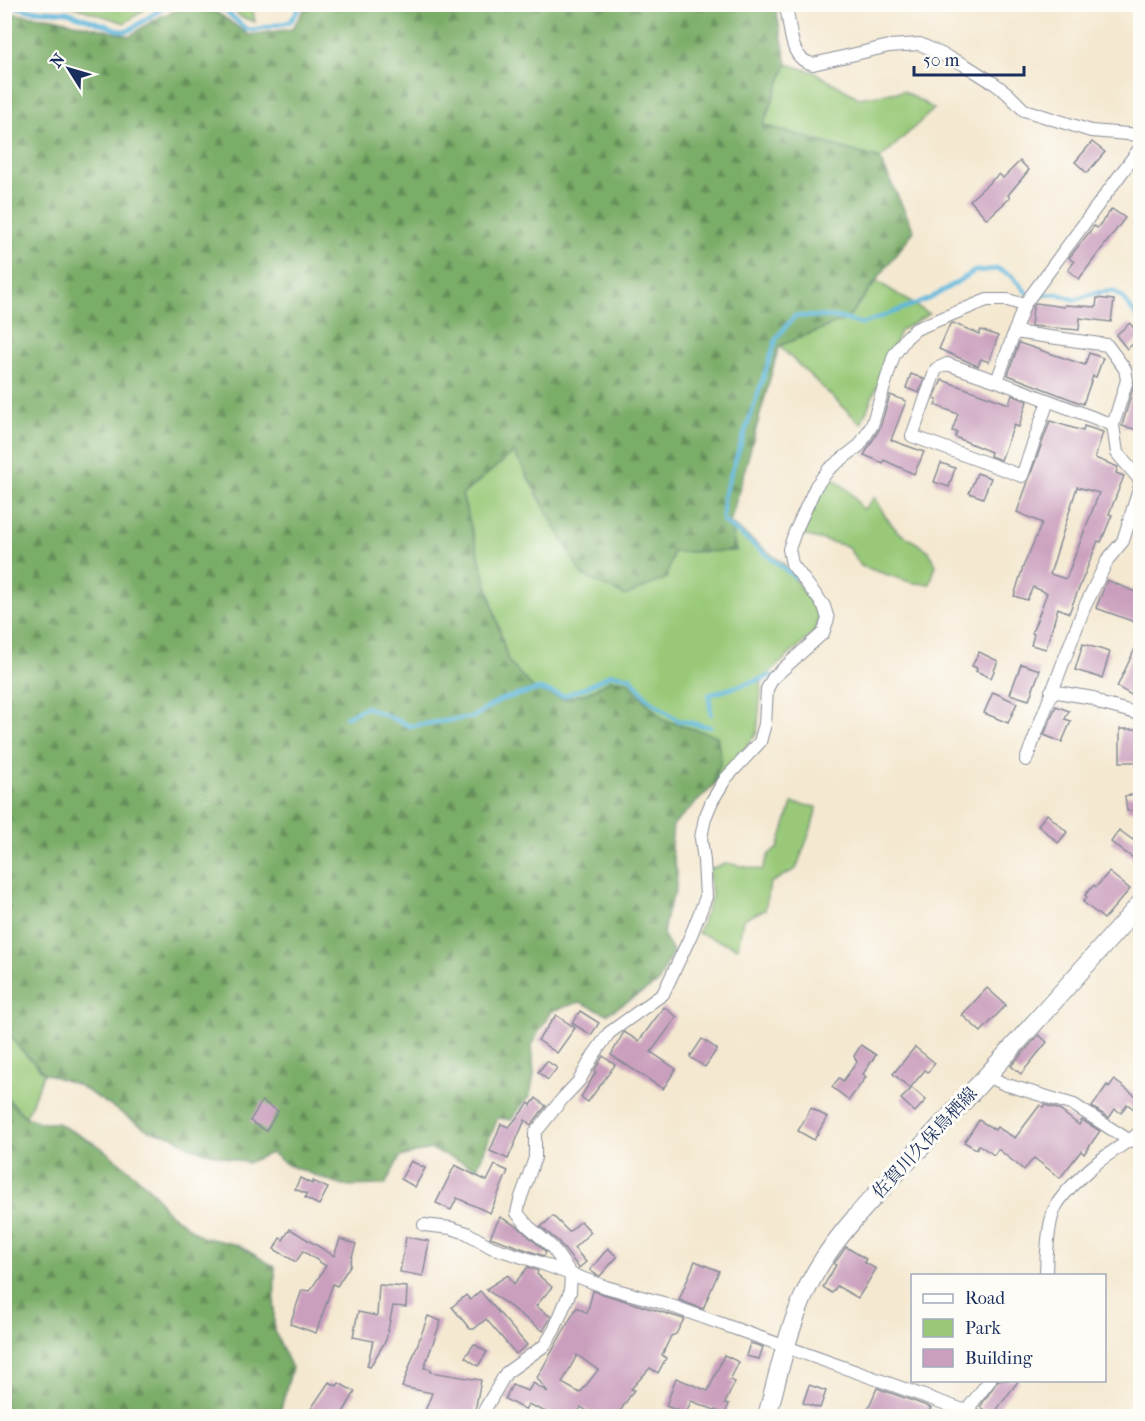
<svg xmlns="http://www.w3.org/2000/svg" width="1145" height="1421" viewBox="0 0 1145 1421" font-family="'IM FELL French Canon','Noto Serif JP',serif">
  <defs>
    <pattern id="forest-firs" width="22" height="20" patternUnits="userSpaceOnUse" patternTransform="scale(1.5)"><rect width="22" height="20" fill="#7aad68"/><path d="M5 1l3.5 6h-7zM16 11l3.5 6h-7z" fill="#638d59"/></pattern>
  </defs>
  <rect width="100%" height="100%" fill="#fdfcf7"/>
  <filter id="ink" filterUnits="userSpaceOnUse"><feTurbulence type="fractalNoise" baseFrequency=".0167" numOctaves="2"/><feDisplacementMap in="SourceGraphic" scale="12" xChannelSelector="R" yChannelSelector="G"/><feConvolveMatrix kernelMatrix="1 2 1 2 8 2 1 2 1" color-interpolation-filters="sRGB"/></filter>
  <filter id="wash" filterUnits="userSpaceOnUse"><feTurbulence type="fractalNoise" baseFrequency=".008" numOctaves="4" result="noise"/><feDisplacementMap in="SourceGraphic" scale="24" xChannelSelector="R" yChannelSelector="G"/><feGaussianBlur stdDeviation="1.35" result="paint"/><feColorMatrix in="noise" values="0 0 0 0 0 0 0 0 0 0 0 0 0 0 0 0 0 1.4 0 .05"/><feComposite in="paint" operator="in"/></filter>
  <g filter="url(#wash)">
    <rect width="100%" height="100%" fill="#f4e8d0"/>
    <g fill="#99c978" stroke="#5a7c6b" stroke-width="1.5">
      <polygon points="68,5 151,5 125,23"/>
      <polygon points="229,5 252,5 255,22 241,17"/>
      <polygon points="787,64 814,72 859,98 904,91 934,109 880,159 763,125"/>
      <polygon points="877,281 929,314 900,331 861,424 779,346 847,319"/>
      <polygon points="514,452 582,575 673,552 736,551 730,523 784,564 819,614 816,631 762,679 757,733 714,785 721,760 717,736 663,720 627,681 610,680 588,693 563,699 534,689 508,661 462,495"/>
      <polygon points="830,475 850,492 863,510 875,497 885,516 898,532 928,550 936,565 930,584 913,583 861,566 847,546 799,534"/>
      <polygon points="792,803 817,807 811,829 796,869 770,883 765,910 743,919 738,948 698,933 712,896 708,870 726,863 762,870 769,854 778,848"/>
      <polygon points="4,1026 16,1044 44,1073 26,1117 5,1096"/>
    </g>
    <g fill="url(#forest-firs)" stroke="#4a6e63" stroke-width="1.5">
      <path d="M356 4 775 5 787 64 763 125 880 159 914 231 847 319 779 346 730 523 736 551 673 552 667 578 625 596 582 575 514 452 462 495 508 661 534 689 563 699 588 693 610 680 627 681 663 720 717 736 721 760 714 785 673 825 671 848 677 873 676 889 667 912 663 934 673 951 658 983 607 1014 580 1002 551 1011 532 1044 534 1076 530 1095 511 1120 498 1118 477 1168 431 1149 400 1157 385 1185 343 1186 288 1165 271 1153 247 1163 192 1148 172 1136 148 1130 78 1085 44 1073 16 1044 5 1026 4 13 53 18 130 36C154 18 183 0 214 11 226 18 237 27 249 35L292 29 307 5C324 5 340 7 356 4Z"/>
      <polygon points="4,1096 26,1117 43,1123 57,1123 99,1146 133,1173 155,1194 165,1210 202,1237 238,1245 275,1267 274,1330 292,1368 279,1416 5,1416"/>
    </g>
    <g fill="none" stroke-linecap="round" stroke-linejoin="round">
      <g stroke="#5fb7dc" stroke-width="4.5">
        <polyline points="5,4 28,10 67,12 122,31 128,31 169,4"/>
        <polyline points="218,4 246,29 253,30 290,22 302,4"/>
        <polyline points="1040,295 1058,294 1075,300 1095,293 1113,291 1123,298 1140,321"/>
        <polyline points="795,577 723,521 723,497 777,337 795,316 836,317 862,324 931,298 975,271 998,269 1012,276 1027,293"/>
        <polyline points="711,714 709,695 768,677 771,675"/>
        <polyline points="346,717 366,707 410,726 473,717 500,700 539,689 563,696 587,687 611,674 630,677 648,699 677,720 710,727"/>
      </g>
    </g>
    <g id="blocks">
      <g fill="#ca9fbd" fill-rule="evenodd">
        <polygon points="1092,142 1105,152 1087,173 1075,162"/>
        <polygon points="1020,161 1029,170 1008,195 1010,198 987,219 970,200 999,174 1003,178"/>
        <polygon points="1112,209 1125,218 1079,279 1068,270 1074,262 1069,258 1094,226 1097,228"/>
        <polygon points="1097,298 1114,300 1111,322 1080,318 1079,330 1031,326 1033,307 1036,303 1064,307 1065,305 1096,307"/>
        <polygon points="953,323 979,334 981,330 998,336 989,362 981,359 978,366 939,349 950,324"/>
        <polygon points="1130,323 1140,338 1127,349 1116,335"/>
        <polygon points="1019,343 1085,365 1089,353 1103,358 1096,377 1093,376 1083,404 1008,375"/>
        <polygon points="911,374 924,379 919,393 906,388"/>
        <polygon points="1137,374 1140,374 1140,421 1138,430 1122,426"/>
        <polygon points="942,380 1009,404 1012,395 1027,401 1019,427 1014,425 1001,460 990,456 991,452 955,437 957,432 952,431 958,414 935,405 937,400 934,398"/>
        <polygon points="890,395 906,401 891,440 924,452 914,474 884,460 883,463 864,455 880,428"/>
        <path d="M1050 421 1083 431 1084 426 1103 432 1095 458 1118 467 1116 473 1124 476 1109 514 1112 515 1101 542 1098 541 1069 613 1058 608 1046 649 1031 645 1034 634 1032 633 1047 593 1033 587 1027 600 1014 596 1023 567 1042 523 1017 512ZM1077 487 1099 493 1066 579 1050 574Z"/>
        <polygon points="941,463 955,468 949,487 934,482"/>
        <polygon points="977,473 991,478 983,498 969,493"/>
        <polygon points="1107,580 1140,594 1140,624 1096,608"/>
        <polygon points="1140,638 1140,688 1135,697 1117,687"/>
        <polygon points="1083,644 1110,652 1102,678 1075,670"/>
        <polygon points="979,652 998,661 991,678 976,671 977,668 972,666"/>
        <polygon points="1021,664 1040,670 1029,700 1010,694"/>
        <polygon points="993,692 1017,703 1008,723 984,713"/>
        <polygon points="1056,706 1069,711 1065,719 1071,721 1062,742 1044,735"/>
        <rect x="1120" y="729" width="20" height="33"/>
        <polygon points="1140,794 1140,810 1127,811 1125,796"/>
        <polygon points="1047,814 1067,832 1058,843 1038,825"/>
        <polygon points="1140,829 1140,863 1111,842 1119,830 1133,840"/>
        <polygon points="1109,872 1130,889 1104,919 1083,902 1087,897 1085,895 1094,885 1096,887"/>
        <polygon points="987,988 1006,1005 981,1032 962,1015"/>
        <polygon points="664,1007 677,1017 651,1052 676,1069 663,1089 611,1055 624,1032 639,1041"/>
        <polygon points="580,1011 599,1023 591,1035 572,1023"/>
        <polygon points="556,1015 575,1028 557,1053 538,1040"/>
        <polygon points="1039,1035 1047,1042 1021,1074 1011,1066"/>
        <polygon points="702,1039 717,1049 705,1067 690,1057"/>
        <polygon points="861,1045 876,1055 863,1074 866,1077 849,1100 832,1087 839,1078 843,1081 857,1062 854,1056"/>
        <polygon points="915,1047 935,1063 928,1072 925,1070 910,1088 893,1074"/>
        <polygon points="603,1056 615,1065 588,1102 581,1097 596,1072 594,1071"/>
        <polygon points="547,1061 557,1068 548,1080 538,1072"/>
        <polygon points="1114,1080 1140,1099 1140,1113 1127,1104 1121,1113 1115,1109 1109,1118 1092,1107 1107,1085 1109,1087"/>
        <polygon points="912,1088 926,1100 915,1112 901,1099"/>
        <polygon points="536,1098 546,1106 531,1125 525,1120 508,1159 490,1151 501,1124 509,1127 529,1103 531,1105"/>
        <polygon points="262,1101 278,1111 266,1131 250,1121"/>
        <polygon points="1040,1105 1043,1107 1045,1105 1058,1109 1079,1125 1082,1120 1100,1131 1084,1154 1081,1151 1060,1178 1034,1158 1024,1170 998,1149 994,1155 979,1145 976,1149 964,1142 979,1120 995,1130 997,1127 1015,1138"/>
        <polygon points="811,1108 827,1117 814,1140 798,1131"/>
        <polygon points="411,1161 425,1168 415,1187 401,1179"/>
        <polygon points="455,1165 487,1181 495,1165 508,1171 490,1213 457,1198 451,1210 436,1203"/>
        <polygon points="300,1178 312,1184 313,1181 328,1188 319,1205 305,1198 307,1194 295,1189"/>
        <polygon points="553,1216 569,1232 581,1221 591,1232 574,1248 586,1262 579,1268 558,1241 541,1227"/>
        <polygon points="500,1217 517,1226 546,1252 544,1256 490,1237"/>
        <polygon points="290,1229 334,1256 340,1239 356,1244 350,1263 351,1264 337,1286 333,1284 316,1333 290,1324 302,1290 310,1291 326,1266 303,1251 296,1262 274,1249 280,1238 283,1240"/>
        <polygon points="406,1237 429,1241 423,1276 400,1272"/>
        <polygon points="846,1247 866,1259 864,1262 876,1269 858,1298 837,1286 832,1293 823,1287 836,1265 834,1264"/>
        <polygon points="608,1248 617,1257 600,1276 595,1274 590,1270"/>
        <polygon points="695,1261 719,1271 703,1309 679,1300"/>
        <polygon points="528,1267 538,1271 537,1274 552,1287 536,1306 551,1317 543,1331 486,1289 508,1275 514,1284"/>
        <polygon points="379,1285 407,1287 406,1307 393,1306 386,1340 370,1367 367,1366 373,1341 353,1337 358,1312 377,1316"/>
        <polygon points="480,1291 527,1345 516,1354 486,1319 474,1329 470,1329 452,1307 466,1295 470,1300"/>
        <path d="M593 1291 684 1319 676 1334 671 1336 662 1355 666 1358 658 1373 650 1368 631 1389 634 1390 617 1416H595L581 1407 576 1416H555L528 1404 525 1410 505 1399 512 1385 528 1391 533 1383 548 1392 537 1378 577 1307 587 1313ZM577 1355 598 1370 580 1393 562 1383Z"/>
        <polygon points="428,1316 441,1321 424,1368 431,1369 430,1372 481,1380 474,1416 423,1416 432,1393 402,1387"/>
        <polygon points="750,1343 763,1347 759,1359 746,1356"/>
        <polygon points="474,1344 487,1352 478,1366 465,1357"/>
        <polygon points="724,1355 739,1362 730,1380 735,1382 725,1403 729,1404 725,1414 691,1401 686,1414 666,1406 676,1378 708,1391"/>
        <polygon points="998,1380 1019,1380 992,1416 980,1407"/>
        <polygon points="329,1382 337,1386 339,1383 355,1392 341,1416 306,1416"/>
        <polygon points="809,1385 826,1391 820,1408 803,1403"/>
        <polygon points="877,1388 927,1406 931,1408 926,1416 865,1416"/>
      </g>
    </g>
  </g>
  <g filter="url(#ink)">
    <use href="#blocks" fill-opacity="0" stroke="#888c97" stroke-width="1.5"/>
    <g fill="none" stroke-linecap="round" stroke-linejoin="round">
      <g stroke="#888c97" stroke-width="14">
        <g id="minor">
          <path d="M785 4C792 25 787 59 813 64L889 46 920 44 965 65 995 84 1007 93 1024 110 1091 131 1140 135"/>
          <polyline points="1024,305 997,381 947,364 936,369 912,436 1022,476 1048,401"/>
          <polyline points="997,381 1113,425 1127,380 1125,369 1107,345 1014,332"/>
          <polyline points="1113,425 1117,453 1140,480"/>
          <polyline points="1051,691 1093,698 1102,704 1140,714"/>
          <polyline points="1026,760 1084,608 1108,559 1123,541 1140,486"/>
          <polyline points="988,1076 1004,1084 1074,1105 1130,1141"/>
          <polyline points="424,1225 451,1228 467,1233 491,1247 532,1260 606,1287 663,1303 966,1411 976,1416"/>
          <path d="M1046 1276C1046 1259 1048 1220 1056 1206 1064 1192 1086 1172 1098 1162 1112 1151 1127 1143 1140 1132"/>
          <polyline points="963,1415 990,1380"/>
          <polyline points="484,1416 485,1409 506,1373 545,1345 554,1330 570,1292 571,1274 552,1247 528,1226 517,1213 520,1200 535,1158 535,1133 563,1098 579,1081 593,1056 609,1033 663,994 691,935 706,897 704,861 701,838 705,818 712,801 726,778 760,742 765,724 767,689 773,678 823,633 828,619 824,606 792,564 789,549 795,532 816,486 829,469 860,445 872,425 894,355 906,338 916,329 987,300 1008,300 1024,305 1140,148"/>
        </g>
      </g>
      <g stroke="#888c97" stroke-width="20">
        <path id="primary" d="M767 1416C780 1368 790 1319 814 1275 842 1224 898 1173 937 1130 1006 1056 1073 980 1140 904"/>
      </g>
      <use href="#minor" stroke="#fff" stroke-width="12"/>
      <use href="#primary" stroke="#fff" stroke-width="18"/>
    </g>
  </g>
  <g text-anchor="middle" dominant-baseline="central" stroke-width="6" stroke-linejoin="round" paint-order="stroke">
    <g font-size="18" fill="#1b2f5e" stroke="#fdfcf7">
      <text transform="translate(925 1143) rotate(-47)">佐賀川久保鳥栖線</text>
    </g>
  </g>
  <rect width="1145" height="1421" fill="none" stroke="#fdfcf7" stroke-width="24"/>
  <rect x="911" y="1274" width="195" height="108" fill="#fdfcf7" stroke="#a3aaba" stroke-width="1.5"/>
  <rect x="923" y="1294" width="30" height="9" fill="#ffffff" stroke="#a3aaba" stroke-width="1.5"/>
  <text x="965" y="1304" font-size="18" fill="#1b2f5e">Road</text>
  <rect x="923" y="1319" width="30" height="18" fill="#99c978" stroke="#a3aaba" stroke-width="1.5"/>
  <text x="965" y="1334" font-size="18" fill="#1b2f5e">Park</text>
  <rect x="923" y="1349" width="30" height="18" fill="#ca9fbd" stroke="#a3aaba" stroke-width="1.5"/>
  <text x="965" y="1364" font-size="18" fill="#1b2f5e">Building</text>
  <g transform="translate(69 69) rotate(307)" stroke="#fdfcf7" stroke-width="4.5" paint-order="stroke">
  <path d="M0-4.5L10 22L0 15L-10 22Z" fill="#1b2f5e"/>
  <text y="-9" font-size="16" font-weight="bold" text-anchor="middle" fill="#1b2f5e">N</text>
  </g>
  <path d="M914 66v9h110v-9" fill="none" stroke="#1b2f5e" stroke-width="3"/>
  <text x="923" y="66" font-size="18" fill="#1b2f5e" stroke="#fdfcf7" stroke-width="4.5" paint-order="stroke">50 m</text>
</svg>
